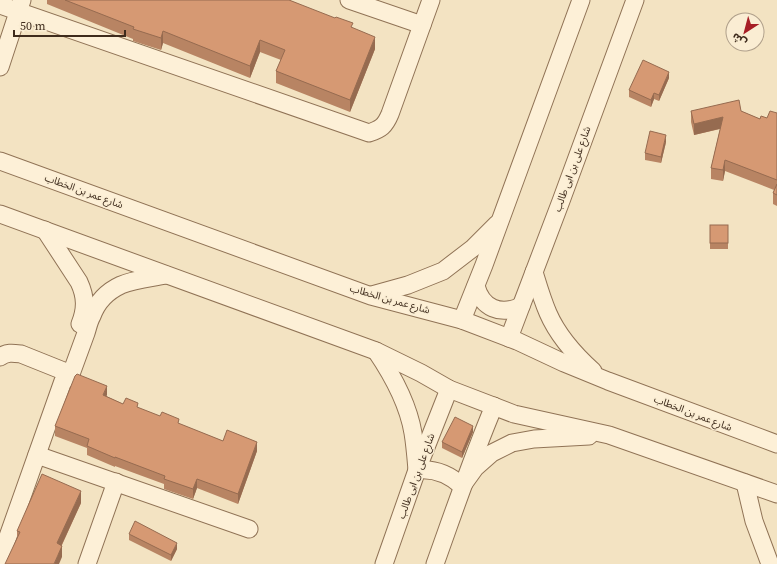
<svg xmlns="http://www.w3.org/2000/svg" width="777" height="564" viewBox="0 0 777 564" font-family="'Source Serif 4','Noto Sans Arabic',serif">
  <rect width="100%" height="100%" fill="#f3e3c2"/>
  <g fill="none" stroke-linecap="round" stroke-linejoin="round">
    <g stroke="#907356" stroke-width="19">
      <g id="minor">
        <polyline points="349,0 422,25"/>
        <path d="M0 5 369 133C381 129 385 126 390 114L431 0"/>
        <polyline points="0,67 22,0"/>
        <polyline points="0,161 371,296 462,320 517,341 564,363 608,381 777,444"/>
        <polyline points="0,214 376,351 421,373 449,389 514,414 609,435 777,494"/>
        <path d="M45 230 79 282C86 297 86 309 80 324"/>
        <path d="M534 272C538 285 542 299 548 313 558 336 574 354 593 371"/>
        <path d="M476 286C482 308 500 316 521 306"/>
        <polyline points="372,295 408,285 443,271 473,248 497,224"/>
        <polyline points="462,320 484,265 581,0"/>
        <polyline points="509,338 561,201 635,0"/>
        <path d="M376 351C393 376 408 403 413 433 415 445 416 458 417 470 435 468 449 474 462 486L475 468 492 453 512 443 534 439 589 436"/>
        <path d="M0 357C7 352 13 353 21 354L71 374"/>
        <polyline points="37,455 249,529"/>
        <polyline points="745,483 754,521 770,564"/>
        <path d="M0 559 63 381 68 378 71 374C76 360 81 347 86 333 88 327 89 321 92 316 97 302 108 291 121 285 135 279 151 278 166 275"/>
        <polyline points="87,564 116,482"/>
        <polyline points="384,564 417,470 449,389"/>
        <path d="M435 564C454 511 472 458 494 406"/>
      </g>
    </g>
    <use href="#minor" stroke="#fdf0d7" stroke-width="17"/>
  </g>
  <g fill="#b88463">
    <polygon points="47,0 289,0 353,28 375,49 350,112 276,83 276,71 281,60 260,52 250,78 163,43 161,50 133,41 133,39 47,4"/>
    <polygon points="669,78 659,101 654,99 651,107 629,97 629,90"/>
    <polygon points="691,111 741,111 760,119 767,118 777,113 777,206 773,204 773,193 774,190 725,171 723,181 711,179 711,168 720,129 694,135 691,122"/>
    <polygon points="666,142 661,163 645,160 645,153"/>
    <rect x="710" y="225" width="18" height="24"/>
    <polygon points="107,395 106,396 123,404 138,408 223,441 257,451 238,504 197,488 193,499 164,489 164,484 115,466 115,467 87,455 87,448 55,436 55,426"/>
    <polygon points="473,432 462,458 442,448 442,442"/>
    <polygon points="81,503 62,545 62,557 17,539 17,531"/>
    <polygon points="129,534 177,549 171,561 129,540"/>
  </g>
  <g fill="#966b50">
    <polygon points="163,31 163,43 161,50 161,38"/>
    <polygon points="375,37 375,49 350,112 350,100"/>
    <polygon points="260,40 260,52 250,78 250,66"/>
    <polygon points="669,72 669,78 659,101 659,95"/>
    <polygon points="654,93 654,99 651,107 651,100"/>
    <polygon points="723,117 723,128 694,135 694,124"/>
    <polygon points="666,135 666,142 661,163 661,157"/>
    <polygon points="725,160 725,171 723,181 723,170"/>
    <polygon points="107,386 107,395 103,404 103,395"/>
    <polygon points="473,426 473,432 462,458 462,452"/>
    <polygon points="257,442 257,451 238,504 238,494"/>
    <polygon points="197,479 197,488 193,499 193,489"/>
    <polygon points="81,491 81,503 57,555 57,543"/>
    <polygon points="177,543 177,549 171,561 171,555"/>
    <polygon points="62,546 62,557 59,564 54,564"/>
  </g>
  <g fill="#d69973" stroke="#966b50">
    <polygon points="65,0 289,0 335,18 336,17 353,23 351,27 375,37 350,100 276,71 285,50 260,40 250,66 163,31 161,38 133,29 134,27"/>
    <polygon points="643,60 669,72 659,95 654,93 651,100 629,90"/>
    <polygon points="739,100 741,111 760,119 761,116 767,118 770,111 777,113 777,180 725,160 723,170 711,168 723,117 694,124 691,111"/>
    <polygon points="650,131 666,135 661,157 645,153"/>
    <polygon points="777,184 777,195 773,193"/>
    <rect x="710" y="225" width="18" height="18"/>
    <polygon points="77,374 107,386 103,395 123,404 126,398 138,403 137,407 160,416 162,412 179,419 178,423 223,441 227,430 257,442 238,494 197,479 193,489 164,479 165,476 115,457 115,458 87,446 89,439 55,426 75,376"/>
    <polygon points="455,417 473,426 462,452 442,442"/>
    <polygon points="42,474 81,491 57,543 62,546 54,564 5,564 20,532 17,531"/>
    <polygon points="135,521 177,543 171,555 129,534"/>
  </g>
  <g text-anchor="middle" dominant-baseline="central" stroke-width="3" stroke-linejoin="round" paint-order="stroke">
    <g font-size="10" fill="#3e2b1c" stroke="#faedd3">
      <text transform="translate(572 169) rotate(-70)">شارع على بن ابى طالب</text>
      <text transform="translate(84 191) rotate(20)">شارع عمر بن الخطاب</text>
      <text transform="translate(390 299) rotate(16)">شارع عمر بن الخطاب</text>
      <text transform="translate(693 413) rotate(21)">شارع عمر بن الخطاب</text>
      <text transform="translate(416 476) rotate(-70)">شارع على بن ابى طالب</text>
    </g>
  </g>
  <g transform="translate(745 32) rotate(216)"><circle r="19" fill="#faedd3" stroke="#af9f8a"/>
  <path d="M0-3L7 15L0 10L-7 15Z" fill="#a71e25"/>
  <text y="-6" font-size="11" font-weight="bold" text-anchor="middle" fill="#3e2b1c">ش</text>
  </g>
  <path d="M14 30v6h111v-6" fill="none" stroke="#3e2b1c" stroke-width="2"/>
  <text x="20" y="30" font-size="12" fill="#3e2b1c" stroke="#faedd3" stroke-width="3" paint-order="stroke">50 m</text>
</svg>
